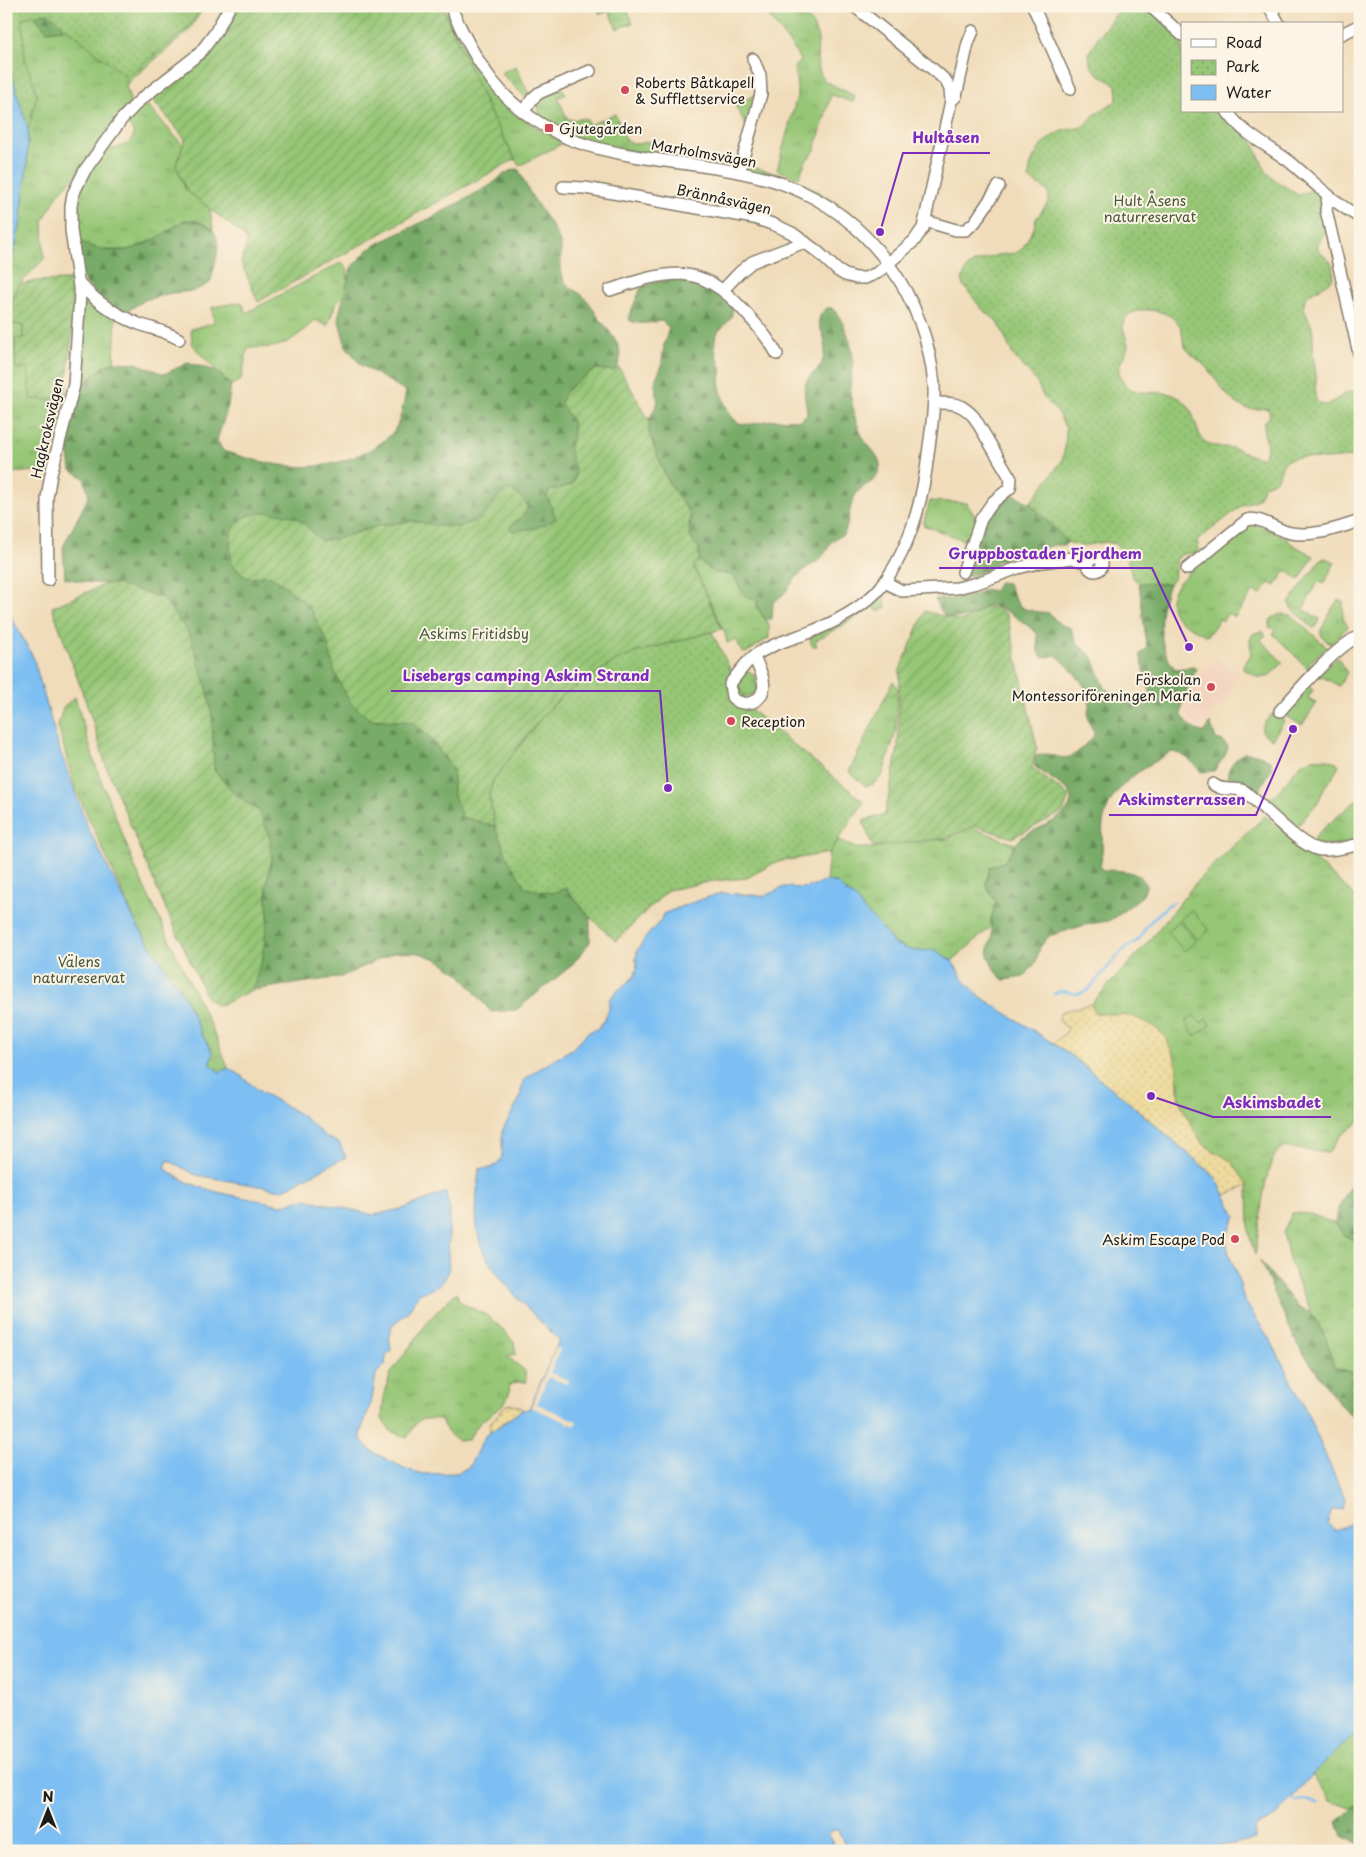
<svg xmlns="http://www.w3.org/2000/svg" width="1366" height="1857" viewBox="0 0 1366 1857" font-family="'Playpen Sans',sans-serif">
  <defs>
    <pattern id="grass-tufts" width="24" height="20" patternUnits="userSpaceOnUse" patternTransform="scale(1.25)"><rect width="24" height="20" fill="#96c676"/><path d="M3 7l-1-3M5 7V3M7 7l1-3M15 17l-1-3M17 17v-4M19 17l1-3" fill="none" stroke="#81aa66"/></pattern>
    <pattern id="forest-firs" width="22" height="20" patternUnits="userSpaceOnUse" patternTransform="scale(1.25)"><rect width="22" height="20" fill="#78ab67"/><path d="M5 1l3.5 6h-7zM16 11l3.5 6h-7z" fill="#628a54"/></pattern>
    <pattern id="sand-dots" width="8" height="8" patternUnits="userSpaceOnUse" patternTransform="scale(1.25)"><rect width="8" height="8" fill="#eeda9e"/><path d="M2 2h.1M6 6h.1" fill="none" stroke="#ccba88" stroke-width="1.8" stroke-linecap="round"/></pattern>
    <pattern id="park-dots" width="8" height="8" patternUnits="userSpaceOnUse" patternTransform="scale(1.25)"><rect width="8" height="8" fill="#96c676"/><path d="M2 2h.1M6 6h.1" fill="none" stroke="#81aa66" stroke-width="1.8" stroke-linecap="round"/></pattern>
    <pattern id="garden-furrows" width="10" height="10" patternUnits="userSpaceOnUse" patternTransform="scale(1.25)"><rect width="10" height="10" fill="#96c676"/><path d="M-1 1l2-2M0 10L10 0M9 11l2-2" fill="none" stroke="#81aa66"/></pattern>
  </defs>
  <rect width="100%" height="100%" fill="#fcf5e5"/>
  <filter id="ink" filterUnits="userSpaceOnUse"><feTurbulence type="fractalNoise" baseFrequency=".02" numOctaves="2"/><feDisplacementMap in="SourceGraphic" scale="10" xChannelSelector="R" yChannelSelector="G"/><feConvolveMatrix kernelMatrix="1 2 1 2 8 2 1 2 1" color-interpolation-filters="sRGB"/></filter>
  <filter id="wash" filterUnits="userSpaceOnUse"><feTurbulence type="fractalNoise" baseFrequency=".0096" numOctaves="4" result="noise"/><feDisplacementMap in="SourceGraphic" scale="20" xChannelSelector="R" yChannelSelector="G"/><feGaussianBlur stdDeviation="1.12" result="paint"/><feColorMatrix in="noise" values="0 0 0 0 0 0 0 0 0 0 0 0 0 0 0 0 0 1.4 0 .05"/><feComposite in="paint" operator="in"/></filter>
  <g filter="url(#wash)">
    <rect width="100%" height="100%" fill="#f0dcba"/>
    <polygon fill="#f3d4bf" points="1214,658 1237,672 1229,695 1225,703 1213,710 1211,717 1201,730 1190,723 1185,714 1185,701 1194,679"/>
    <g fill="url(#grass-tufts)" stroke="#597149">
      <path d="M6 6 75 20 102 6H205L188 32 128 82 126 87 130 100 129 105 98 142 77 174 59 193 43 221 44 259C19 285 13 286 11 324L23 325V338L15 340 16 368 28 367 65 400 40 471 6 473V287L20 227Z"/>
      <path d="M442 6C452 17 459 36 466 50 490 92 519 123 565 142L519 166 489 111Z"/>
      <polygon points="597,6 626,6 633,23 617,29 609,11 600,14"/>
      <polygon points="760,6 792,6 812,23 818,38 817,60 820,73 825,81 855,96 853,102 831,95 815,150 805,162 799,178 777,170 797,96 797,84 794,66 801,62 792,46"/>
      <polygon points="516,66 529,95 525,97 501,73"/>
      <polygon points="562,88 566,94 558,98 567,118 571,120 586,118 589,125 615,114 626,141 637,144 651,141 658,155 611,148 571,136 536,116 540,108 533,104 535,99"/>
      <polygon points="758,94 747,128 735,105"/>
      <path d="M142 104 147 105 183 145 176 165 186 190 210 209 213 230 199 221 184 220 161 236 131 250H102L77 241 76 203 81 187 103 153C114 146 130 149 134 134L128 123 129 118Z"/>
      <path d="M745 166C790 174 829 194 863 224L747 169Z"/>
      <path d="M342 262 347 268 348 279 345 293 337 302 327 326 315 320C290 343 282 350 248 347L241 380 231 385 200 354 192 343 191 329 214 323 212 307 242 302 246 313Z"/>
      <polygon points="83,294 116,316 114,362 103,367 81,387 79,374"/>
      <polygon points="930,501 967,503 977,520 969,542 923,525"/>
      <path d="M1252 522 1285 537 1293 545 1314 556 1299 580 1286 570 1275 586 1269 583 1260 595 1254 591 1235 617 1228 613 1223 621 1220 619 1207 636C1197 630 1178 623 1173 612 1169 605 1171 596 1174 590 1185 570 1233 538 1252 522Z"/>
      <polygon points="1325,558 1335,562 1324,584 1318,582 1303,609 1320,619 1317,626 1313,628 1291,608 1289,603 1321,559"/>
      <polygon points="699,561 715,573 729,574 735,578 741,590 757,600 758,609 769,625 769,638 746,653 741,651 736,639 727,643 725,634 693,565"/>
      <path d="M881 596H884L886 607 878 612 874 607 815 641 817 646H812L810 638C835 626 861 615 881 596Z"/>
      <polygon points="1339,600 1343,601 1343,618 1348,627 1331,644 1323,638 1320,632 1333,607"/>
      <polygon points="1280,614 1291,615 1328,648 1326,648 1308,664 1312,669 1310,671 1273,634 1276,631 1273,628 1269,627 1271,619"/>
      <polygon points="1261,631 1266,635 1261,640 1283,663 1268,677 1257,677 1243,669 1243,665 1251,655 1250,639 1253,634"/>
      <polygon points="1337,657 1347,673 1339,686 1323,677 1317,676"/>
      <polygon points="749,671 755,676 757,688 754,694 742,697 737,688 744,673"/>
      <polygon points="893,681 898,688 896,731 882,776 874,784 866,786 849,772"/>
      <polygon points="1308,686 1313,690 1308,698 1317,703 1302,725 1287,717 1286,712"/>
      <polygon points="75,697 96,767 137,872 217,1039 228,1068 220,1072 210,1064 213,1053 202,1035 184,996 137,925 75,788 58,726 63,707"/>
      <path d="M1275 714 1284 721 1272 739C1256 730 1261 727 1271 715Z"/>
      <path d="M1312 759C1322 759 1333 757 1339 766L1331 780 1324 788 1318 802 1295 829 1266 804C1270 799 1276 794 1280 789 1292 776 1293 766 1312 759Z"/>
      <path d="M1360 797V839C1344 843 1329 848 1313 843L1316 835Z"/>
      <path d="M1265 816 1360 900V1121L1339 1137 1328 1153 1283 1147C1279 1150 1275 1154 1273 1159 1262 1182 1260 1228 1255 1255L1249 1234 1248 1186 1232 1162 1203 1144 1191 1125 1179 1100V1082L1124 1015 1095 1013 1091 1004 1143 948 1198 880Z"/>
      <polygon points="969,821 978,830 1015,844 1006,859 986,884 996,902 991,920 991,927 952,961 935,950 914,951 894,944 883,929 862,908 855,898 845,891 837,883 826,881 829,853 838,840 856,848 875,848 884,844 925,838 949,840 961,824"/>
      <polygon points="1292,1213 1310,1214 1336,1224 1344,1235 1360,1243 1360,1375 1334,1367 1326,1338 1311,1313 1290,1262 1283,1233"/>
      <path d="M456 1292 460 1302 488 1316 504 1331 514 1342 516 1354 507 1356 525 1371 526 1382H518L509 1385C513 1403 493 1411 482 1421 476 1427 472 1433 468 1440L458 1441 448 1433 440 1419C417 1418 419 1418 407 1438L391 1431 382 1419 384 1394 391 1373 429 1320Z"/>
      <polygon points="1360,1732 1360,1806 1353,1809 1330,1800 1312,1775 1338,1749"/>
    </g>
    <g fill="url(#forest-firs)" stroke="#4a6442">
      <polygon points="32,6 75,20 63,29 47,31 34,16"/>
      <path d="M515 169 519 170C524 182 530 194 537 204 545 217 554 226 559 240 564 252 558 266 563 278 566 288 579 291 585 298 591 304 594 311 598 317 609 332 631 352 614 371L597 369 568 389 562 404 572 421 574 429 570 450 576 472 572 485 549 491 547 496 556 518C544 528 528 530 512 531L510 528C514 520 522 517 527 510L499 495 491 508 480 519 458 527 438 526 414 521 378 526 340 538 321 541 299 519 231 548 232 564 247 578 269 575 284 585 309 606 327 641 335 673 390 721 414 722 435 744 453 771V793L462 817 495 826 508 859 552 893 565 888 590 917V942L571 966 516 1010 491 1012 460 974 437 959 419 953 395 952 341 977 252 990 262 960 268 917 266 886 272 858 260 812 235 794 214 770 212 716 207 688 200 668 135 591 115 584 91 583 65 578 63 547 89 496 84 478 71 470 68 447 81 387 103 367 114 362 136 363 164 374 188 363 214 370 231 385 228 406 217 440 223 451C271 466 316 476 363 453 374 448 387 440 394 431 401 420 404 403 406 391L361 365 346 346 338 318 351 268 368 250 381 242 431 218 491 185 504 174Z"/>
      <path d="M184 220C229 223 219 250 210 283L194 291 171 293 145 300 124 313C113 308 90 292 84 280 79 270 79 252 77 241 85 243 94 248 103 250 135 255 158 238 184 220Z"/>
      <path d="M675 279C690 280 736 293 732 314 730 324 717 328 715 339 713 350 718 357 721 368 722 373 720 378 720 383 720 394 729 418 739 423 750 427 762 421 773 420 782 419 791 420 800 420L807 414C807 403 802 394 806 383 809 375 813 374 818 369 823 364 825 353 825 346 825 329 810 322 827 308H832C843 318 853 345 853 360 853 370 850 380 850 390 850 398 853 406 854 413 856 422 859 430 863 438 868 447 881 456 880 467 877 485 864 482 856 494 848 507 850 521 844 534 826 542 832 546 821 558 817 563 810 565 805 569 792 579 788 594 773 602L772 619H765L758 609 757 600 746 596 741 590 735 578 729 574 715 573 699 561V548L692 541 689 533 691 520 686 506 676 496 667 480 649 434V420L658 402 655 386 656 378 661 368 664 345 669 328 662 321C652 322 639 326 629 320L630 314 641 288 655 282Z"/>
      <polygon points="1015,495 1030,503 1068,542 1065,545 1053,545 1034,551 1022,552 998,561 990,569 966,577 985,516 1006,496"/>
      <path d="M999 582 1008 583C1019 610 1020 610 1049 613L1061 625 1071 628 1076 641 1093 658 1105 688 1124 702 1152 699 1140 654 1147 649 1139 583 1169 584C1158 611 1156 645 1175 669L1193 667 1196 669 1184 697 1181 714C1187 723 1193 732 1205 732L1210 723 1216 739 1223 741 1228 747 1226 754 1214 771 1201 772C1192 762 1185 753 1171 752 1141 769 1109 787 1103 823 1101 838 1104 852 1100 866L1104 870C1121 871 1137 869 1147 885L1142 896 1112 920 1085 925 1049 936 1040 947 1036 962 1024 977 1003 980 994 969 988 956 989 946 992 938 991 920 996 902 986 884 990 867C995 865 1001 863 1005 860 1012 855 1014 844 1021 838 1033 828 1084 816 1068 790L1035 767V757C1055 746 1061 772 1085 745 1089 741 1093 738 1095 733 1082 714 1092 714 1088 695 1085 683 1066 663 1056 655L1043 658 1038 651 1037 633C1027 625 998 601 985 606 981 607 983 608 979 611 968 619 957 618 945 616L937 605 935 599C951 599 973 601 984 589L994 591Z"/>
      <path d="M1244 753C1255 753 1263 755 1271 762V770L1259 791 1228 782C1225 770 1234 759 1244 753Z"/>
      <polygon points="1360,1169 1360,1243 1344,1235 1336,1224 1338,1208"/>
      <polygon points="1260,1261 1299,1308 1311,1313 1326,1338 1334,1367 1360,1375 1360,1423 1339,1404 1297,1344"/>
      <polygon points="1360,1806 1360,1845 1342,1836 1337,1822 1353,1809"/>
    </g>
    <g fill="url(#sand-dots)" stroke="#857b5d">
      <polygon points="1091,1004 1095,1013 1124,1015 1134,1017 1153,1026 1165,1036 1176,1061 1179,1100 1191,1125 1203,1144 1232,1162 1248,1186 1225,1195 1216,1178 1166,1134 1087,1068 1053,1043 1066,1033 1067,1028 1059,1021 1060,1012"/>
      <polygon points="509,1404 521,1407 522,1410 490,1432 490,1423 506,1405"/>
    </g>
    <g fill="url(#park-dots)" stroke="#597149" fill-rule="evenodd">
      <polygon points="6,6 202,6 188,28 126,77 48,13 22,18 25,58 37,94 28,130 27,166 20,227 6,287"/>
      <path d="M1122 6H1145L1182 39V111H1222L1252 141 1266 171 1273 179 1298 195 1315 189 1325 197 1326 233C1304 254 1333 254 1334 271 1334 290 1308 287 1304 302 1302 310 1310 320 1312 328 1314 336 1313 346 1313 354 1314 363 1316 372 1316 381 1316 386 1314 391 1315 396 1316 399 1316 401 1319 403 1330 412 1344 386 1360 392V458C1347 456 1336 459 1324 459 1312 459 1296 453 1285 462 1280 466 1281 474 1277 479L1264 486 1258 499 1241 506 1197 541 1199 549 1196 553 1183 554 1177 558 1174 578 1169 584 1139 583 1132 577 1127 557 1115 544 1106 542 1081 546 1068 542 1030 503 1062 461 1065 447 1066 429 1058 413 1044 398 1036 381 1013 355 998 322 981 308 964 286 962 279 967 268 974 263 997 255 1016 253 1022 249 1034 228 1036 219 1049 201 1048 191 1029 179C1028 160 1042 140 1060 132 1067 128 1076 130 1083 126 1088 124 1090 119 1094 115 1101 109 1110 106 1117 100L1116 85 1097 73 1090 65 1089 53 1098 37ZM1140 310C1155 309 1174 313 1181 328 1183 334 1182 341 1185 347 1190 355 1199 359 1205 366 1220 383 1235 417 1264 408L1269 410 1270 416C1253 431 1277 445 1261 458 1251 457 1246 452 1236 449 1226 445 1217 450 1207 443 1191 433 1201 406 1173 395 1157 389 1138 398 1125 384 1110 368 1127 357 1128 345 1128 343 1126 340 1126 338 1120 321 1123 315 1140 310Z"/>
      <polygon points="712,632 749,708 864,802 829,853 776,862 747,878 713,881 668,890 616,941 590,917 566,888 552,893 526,888 508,859 495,826 489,795 493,780 541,718 563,695 612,663 637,652"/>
      <polygon points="1194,1015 1200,1023 1206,1019 1210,1025 1195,1036 1185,1022"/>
    </g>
    <g fill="url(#garden-furrows)" stroke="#597149">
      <polygon points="236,6 442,6 489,111 515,159 258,302 241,262 247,242 243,235 186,190 176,165 185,139 151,98 191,70 213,46"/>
      <polygon points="69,280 75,282 76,296 65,400 30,399 28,367 16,368 15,339 23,338 23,325 11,324 12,301 19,285 36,281"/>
      <path d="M618 366 649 420V434L667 480 690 514 689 533 692 541 699 548V561L693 565 722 629 637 652 612 663 563 695 541 718 493 780 489 795 495 826 462 817 453 793V770L435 744 414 722 369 719 350 702 335 673 327 641 309 606 284 585 269 575 247 578 232 564C231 554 228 538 233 529 244 508 280 510 298 519 306 524 314 534 321 541L340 538 378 526 414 521 438 526 458 527 480 519 491 508 499 495 508 490 516 493 527 504C528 517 516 518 510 527L512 531C527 530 544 528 556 518L547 496 549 491 572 485C580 470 572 467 570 452 569 443 575 435 573 425 572 417 565 413 562 405 557 391 587 375 597 369L614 371Z"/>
      <polygon points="106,584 115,584 163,598 190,636 207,688 212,716 214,770 235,794 260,812 270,839 272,858 266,886 268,917 262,960 252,990 223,1004 216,1005 207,998 160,896 106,766 93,722 52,607"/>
      <polygon points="985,607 997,608 1007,615 1037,747 1032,768 1069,796 1063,812 1012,838 975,826 947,838 873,847 863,821 885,814 898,748 900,670 925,611 961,621 975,615"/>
    </g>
    <g fill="#96c676" stroke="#597149">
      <polygon points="1191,910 1209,930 1198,940 1180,920"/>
      <polygon points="1178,921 1196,941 1184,951 1167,931"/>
    </g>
    <g fill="#7dbff2" stroke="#4c6e87">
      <polygon points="6,55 28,130 27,166 20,227 6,287"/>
      <path d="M6 595 9 613 33 657 59 748 88 828 137 925 184 996 202 1035 213 1053 210 1064 220 1072 228 1068 239 1074 259 1091 298 1113 312 1124 326 1137 339 1143 346 1157 282 1190 196 1175 168 1160 165 1168C193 1193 244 1196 280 1205 290 1205 296 1199 305 1199L374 1215 405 1208 446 1192 450 1212 448 1253 449 1271 443 1282 434 1288 419 1294 407 1313 393 1324 389 1335 391 1350 386 1356 385 1365 376 1374 372 1399 361 1432V1439L371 1451 404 1468 422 1474 457 1473 469 1467 485 1436 522 1410 529 1409 559 1340C537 1318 490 1274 481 1245 473 1221 477 1194 479 1169L491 1168 498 1163 502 1157V1131L520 1098 523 1081 533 1073 573 1048 588 1032 597 1029 604 1021 609 1008V1000L615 993 634 977 637 968 636 959 637 951 646 937 661 920 663 914 688 904 721 893 765 896 784 887 806 888 826 881 837 883 845 891 855 898 862 908 883 929 894 944 914 951 935 950 952 961 964 980 978 995 1065 1051 1118 1093 1216 1178 1236 1216 1226 1237 1228 1251 1237 1274 1244 1300 1272 1343 1304 1406 1345 1500 1343 1509 1332 1510 1327 1523 1335 1530 1360 1520V1732L1338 1749 1312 1775 1276 1816 1255 1828 1254 1839 1208 1849 1207 1851H848L837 1829 828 1833 837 1851H6Z"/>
    </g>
    <polygon fill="#f0dcba" points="556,1348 560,1349 550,1373 569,1380 567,1384 548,1377 537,1404 577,1421 575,1426 531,1407"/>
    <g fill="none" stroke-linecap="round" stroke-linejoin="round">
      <g stroke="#7dbff2" stroke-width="2.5">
        <polyline points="1054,994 1060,991 1078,994 1088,990 1123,950 1138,940 1148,924 1167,906 1174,902"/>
        <polyline points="1292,1798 1296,1801 1304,1799 1317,1804"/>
      </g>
    </g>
  </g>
  <g filter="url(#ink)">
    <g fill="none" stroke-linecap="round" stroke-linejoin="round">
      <g stroke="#867c6b" stroke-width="14">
        <g id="minor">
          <path d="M450 6C479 67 499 105 563 136 583 146 607 151 629 155 680 165 738 167 786 185 870 217 926 297 934 385 935 408 931 432 928 454 923 499 912 542 886 580 870 604 840 620 813 631 792 639 773 643 754 656 745 663 737 675 730 684L732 697C741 707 759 705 763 690 766 681 758 664 753 657"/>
          <polyline points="1033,6 1070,89"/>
          <polyline points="1150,6 1182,35"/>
          <polyline points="1269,6 1279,24"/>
          <polyline points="1342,34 1360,25"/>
          <polyline points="952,100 956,96 968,43 973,31"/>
          <path d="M1227 111C1242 134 1269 146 1290 162 1313 181 1333 203 1360 217"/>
          <polyline points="523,112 533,98 539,93 590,71"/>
          <polyline points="739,172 761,94 760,75 753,59"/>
          <polyline points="563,187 585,188 754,218 775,225 792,233 818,252 837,270 845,275 856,278 865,278 877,273 914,241 923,228 951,101 950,89 946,81 935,71 854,6"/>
          <polyline points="1328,195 1326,210 1360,358"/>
          <polyline points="925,221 956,230 966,230 975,222 999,186"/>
          <path d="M80 284C96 302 116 315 139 324 153 329 165 331 179 339"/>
          <path d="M610 290C669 270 700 261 745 312 757 325 769 339 777 354"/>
          <polyline points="723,290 739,273 752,262 805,242"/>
          <path d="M934 403C953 403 960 402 974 417L1011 479 1010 488 993 502 981 519 963 572"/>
          <circle cx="1095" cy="564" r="7"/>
          <path d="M1187 569 1247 520C1261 516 1277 531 1291 533 1315 537 1338 528 1360 521"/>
          <polyline points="48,580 47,498 51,474 74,385 80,294 71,230 71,206 73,194 85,170 121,120 140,100 200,53 215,33 230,6"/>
          <polyline points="885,582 902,591 957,588 977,583 1018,568 1042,562 1072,558 1088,563"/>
          <path d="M1280 711C1297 692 1338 644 1360 636"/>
          <path d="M1213 784C1222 792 1233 787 1244 791 1263 805 1300 848 1321 850 1334 851 1348 847 1360 844"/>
        </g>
      </g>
      <use href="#minor" stroke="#fff" stroke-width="11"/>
    </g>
  </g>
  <g fill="#d1495b" stroke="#fcf5e5" stroke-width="2">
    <circle cx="625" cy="90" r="5"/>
    <rect x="544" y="123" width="10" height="10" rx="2.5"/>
    <circle cx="1211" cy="687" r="5"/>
    <circle cx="731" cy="721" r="5"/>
    <circle cx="1235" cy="1239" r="5"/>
  </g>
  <g text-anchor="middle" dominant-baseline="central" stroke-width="4" stroke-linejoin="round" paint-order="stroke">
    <g font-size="14" fill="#1c1c1c" stroke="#fcf5e5" text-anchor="start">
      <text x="635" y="82">Roberts Båtkapell<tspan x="635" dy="16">&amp; Sufflettservice</tspan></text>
      <text x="559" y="128">Gjutegården</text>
      <text x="1201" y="679" text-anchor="end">Förskolan<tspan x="1201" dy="16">Montessoriföreningen Maria</tspan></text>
      <text x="741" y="721">Reception</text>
      <text x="1225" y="1239" text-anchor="end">Askim Escape Pod</text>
    </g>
    <g font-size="14" fill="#1c1c1c" stroke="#fcf5e5">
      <text transform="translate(704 153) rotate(10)">Marholmsvägen</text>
      <text transform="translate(724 199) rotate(12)">Brännåsvägen</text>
      <text transform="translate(47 428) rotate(-77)">Hagkroksvägen</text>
    </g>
    <g font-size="14" fill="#47583c" stroke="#fcf5e5">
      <text x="1150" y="200">Hult Åsens<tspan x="1150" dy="16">naturreservat</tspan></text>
      <text x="474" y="633">Askims Fritidsby</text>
      <text x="79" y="961">Välens<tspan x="79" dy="16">naturreservat</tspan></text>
    </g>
  </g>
  <path fill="none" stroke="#7b2cbf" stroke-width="2" d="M880 232L903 153H990M1189 647L1152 568H939M668 788L660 691H391M1293 729L1256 815H1109M1151 1096L1213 1117H1331"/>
  <g fill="#7b2cbf" stroke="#fcf5e5" stroke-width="2">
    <circle cx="880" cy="232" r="5"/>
    <circle cx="1189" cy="647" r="5"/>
    <circle cx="668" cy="788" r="5"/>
    <circle cx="1293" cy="729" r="5"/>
    <circle cx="1151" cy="1096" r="5"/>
  </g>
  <g font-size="15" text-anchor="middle" font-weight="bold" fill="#7b2cbf" stroke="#fcf5e5" stroke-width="4" stroke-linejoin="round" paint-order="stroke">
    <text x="946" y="143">Hultåsen</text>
    <text x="1045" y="559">Gruppbostaden Fjordhem</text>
    <text x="526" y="681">Lisebergs camping Askim Strand</text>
    <text x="1182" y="805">Askimsterrassen</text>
    <text x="1272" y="1108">Askimsbadet</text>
  </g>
  <rect width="1366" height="1857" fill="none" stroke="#fcf5e5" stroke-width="25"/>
  <rect x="1181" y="22" width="162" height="90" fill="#fcf5e5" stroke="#a29e95"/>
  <rect x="1191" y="39" width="25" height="8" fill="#ffffff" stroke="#a29e95"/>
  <text x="1226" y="48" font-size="15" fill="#1c1c1c">Road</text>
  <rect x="1191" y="60" width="25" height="15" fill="url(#park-dots)" stroke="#a29e95"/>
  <text x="1226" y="72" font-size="15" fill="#1c1c1c">Park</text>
  <rect x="1191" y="85" width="25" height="15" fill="#7dbff2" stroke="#a29e95"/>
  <text x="1226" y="98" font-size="15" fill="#1c1c1c">Water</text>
  <g transform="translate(48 1810)" stroke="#fcf5e5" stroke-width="4" paint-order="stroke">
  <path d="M0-4L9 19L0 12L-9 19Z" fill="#1c1c1c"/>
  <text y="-8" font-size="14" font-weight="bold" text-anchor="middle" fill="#1c1c1c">N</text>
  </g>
</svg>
